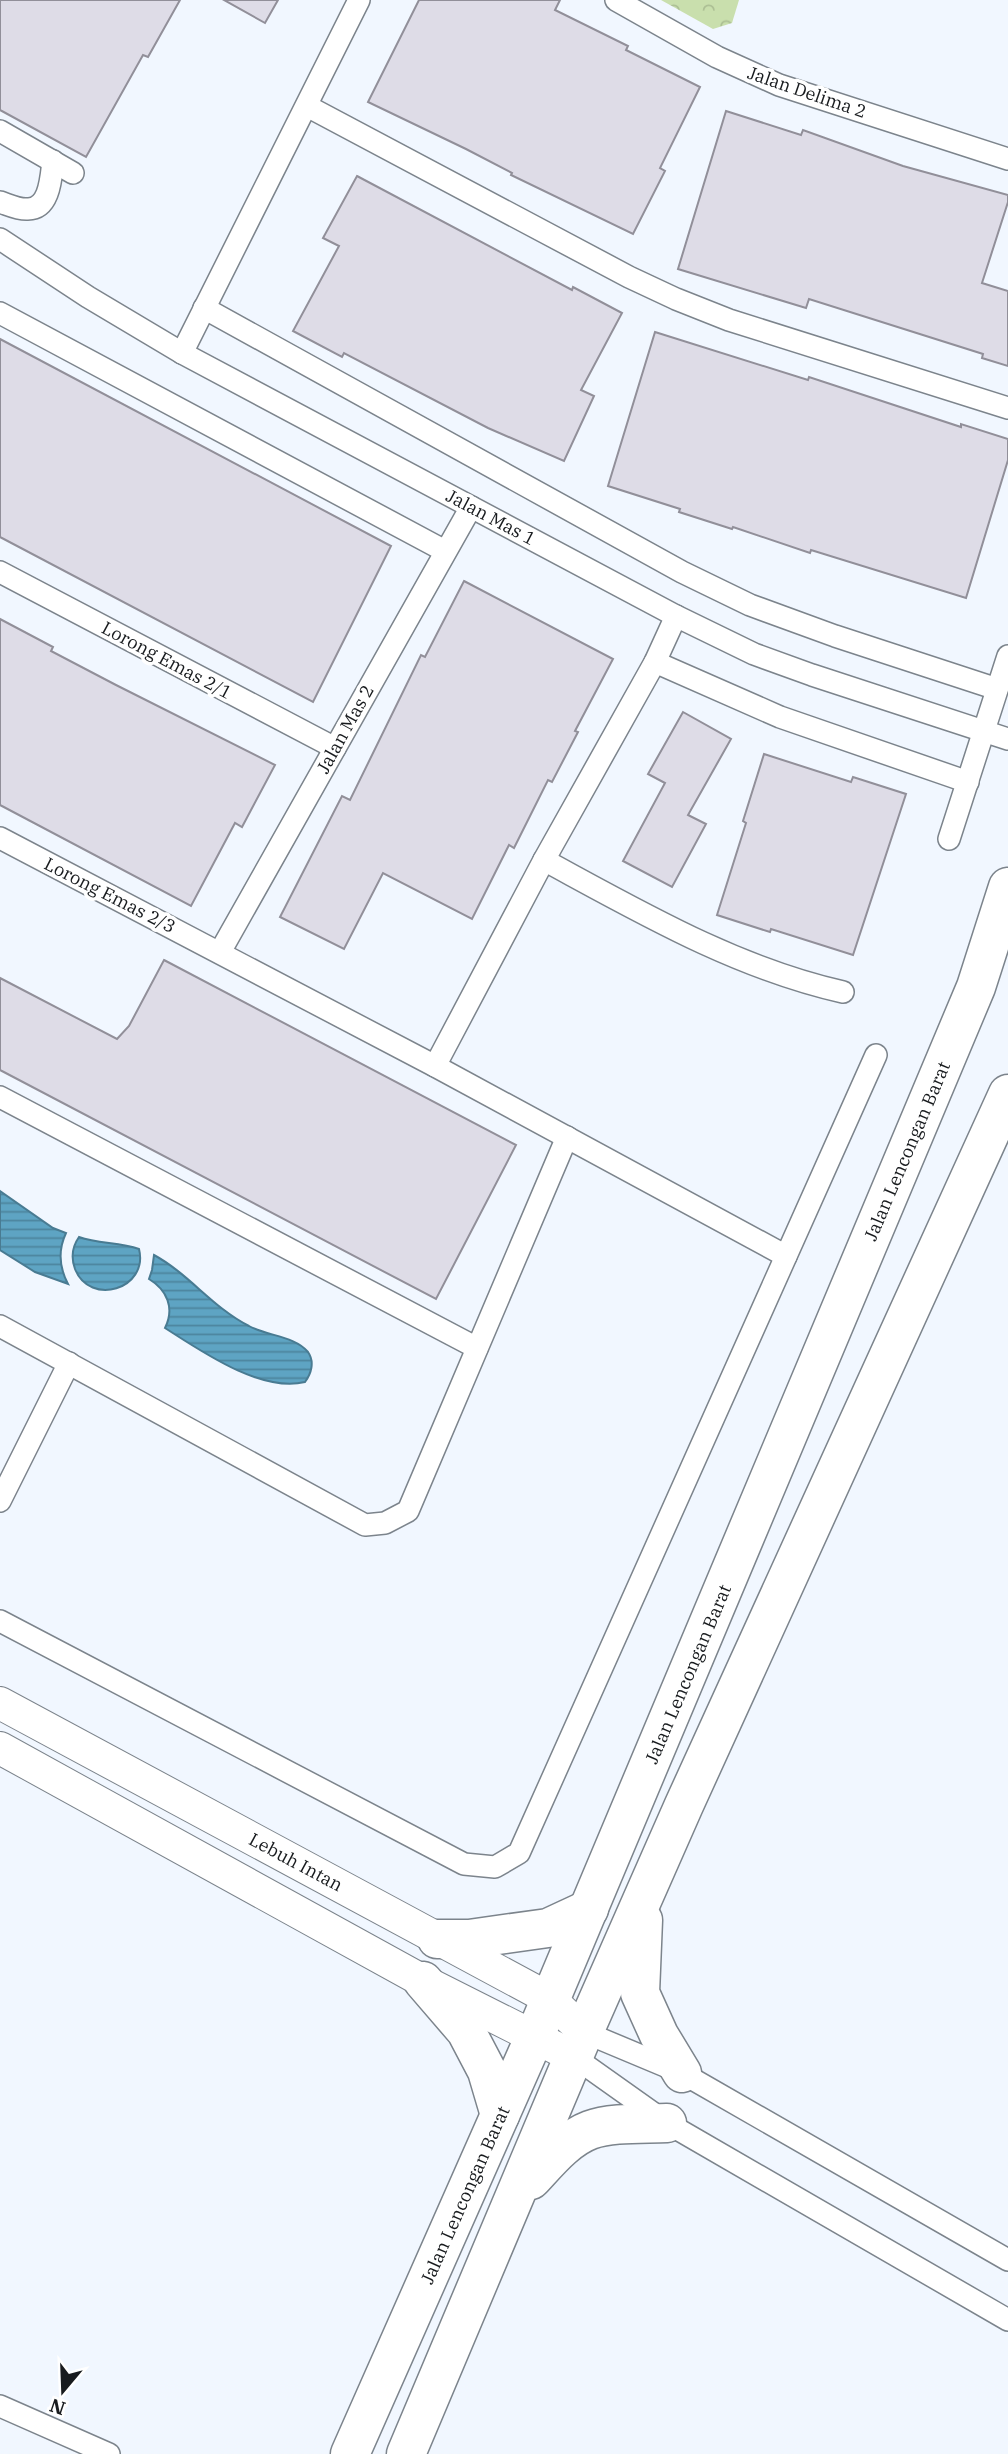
<svg xmlns="http://www.w3.org/2000/svg" width="1008" height="2454" viewBox="0 0 1008 2454" font-family="'IBM Plex Serif',serif">
  <defs>
    <pattern id="park-crowns" width="20" height="18" patternUnits="userSpaceOnUse" patternTransform="scale(1.75)"><rect width="20" height="18" fill="#c9dfad"/><path d="M2 6a3 3 0 1 1 6 0M12 15a3 3 0 1 1 6 0" fill="none" stroke="#acbf94"/></pattern>
    <pattern id="water-rules" width="6" height="5" patternUnits="userSpaceOnUse" patternTransform="scale(1.75)"><rect width="6" height="5" fill="#5ea4c3"/><path d="M0 2.5h6" fill="none" stroke="#4d859e"/></pattern>
  </defs>
  <rect width="100%" height="100%" fill="#f1f7ff"/>
  <polygon fill="url(#park-crowns)" points="661,0 739,0 732,23 713,29"/>
  <g fill="url(#water-rules)" stroke="#497b92" stroke-width="2">
    <path d="M0 1191 53 1228 66 1233C58 1250 59 1267 68 1284L35 1272 0 1250Z"/>
    <path d="M79 1237C99 1244 119 1242 139 1249 149 1289 90 1307 75 1269 71 1258 72 1247 79 1237Z"/>
    <path d="M154 1255C189 1274 213 1308 249 1326 267 1336 295 1336 308 1352 315 1362 311 1374 305 1382 261 1393 201 1351 165 1328 175 1308 167 1290 149 1279L152 1270Z"/>
  </g>
  <g fill="#dedce7" stroke="#918f99" stroke-width="2">
    <polygon points="0,0 180,0 148,57 143,55 86,157 0,110"/>
    <polygon points="224,0 278,0 265,23"/>
    <polygon points="419,0 560,0 555,10 628,46 626,50 700,87 660,168 665,171 633,234 511,175 512,173 466,149 368,102"/>
    <polygon points="726,111 801,135 803,130 903,166 1008,195 1008,202 982,283 1008,291 1008,366 982,358 983,354 809,299 806,308 678,269"/>
    <polygon points="357,176 572,290 573,287 622,313 581,390 594,396 564,461 488,428 344,353 342,357 293,331 339,246 323,238"/>
    <polygon points="655,332 808,380 809,377 961,427 961,424 1008,439 1008,460 966,598 811,550 810,553 733,527 732,529 679,512 680,509 608,486"/>
    <polygon points="0,339 391,546 313,702 0,537"/>
    <polygon points="464,581 613,659 575,731 578,732 552,782 548,780 514,848 509,845 472,919 383,873 344,949 280,917 342,796 350,800 421,655 425,657"/>
    <polygon points="0,619 53,647 51,651 116,685 275,765 242,827 235,823 191,906 0,805"/>
    <polygon points="683,712 731,739 688,815 706,824 672,887 623,861 665,783 648,774"/>
    <polygon points="764,754 851,782 853,777 906,794 853,955 771,929 770,932 717,915 746,823 743,821"/>
    <polygon points="164,960 516,1145 436,1299 0,1070 0,978 117,1039 129,1026"/>
  </g>
  <g fill="none" stroke-linecap="round" stroke-linejoin="round">
    <g stroke="#7c848c" stroke-width="24">
      <g id="street">
        <polyline points="616,0 717,57 779,85 1008,159"/>
        <polyline points="307,106 629,277 676,299 729,320 1008,408"/>
        <polyline points="0,131 73,173"/>
        <path d="M0 202C9 205 19 210 28 209 50 209 51 177 53 161"/>
        <polyline points="0,239 88,297 182,353 676,616 754,654 812,675 1008,739"/>
        <polyline points="204,308 682,572 750,605 835,636 997,689"/>
        <polyline points="0,313 445,551"/>
        <polyline points="182,353 359,0"/>
        <polyline points="0,572 335,748"/>
        <polyline points="655,662 780,717 968,782"/>
        <polyline points="0,838 435,1066 786,1256"/>
        <polyline points="949,839 1008,656"/>
        <path d="M544 860C640 912 736 968 843 992"/>
        <polyline points="220,952 471,507"/>
        <polyline points="435,1066 544,860 655,662 676,616"/>
        <polyline points="0,1097 477,1348"/>
        <polyline points="0,1326 365,1525 385,1523 408,1511 567,1137"/>
        <polyline points="0,1501 69,1363"/>
        <polyline points="0,1621 464,1864 495,1867 519,1853 876,1055"/>
        <polyline points="584,2032 682,2073 1008,2260"/>
        <polyline points="574,2057 667,2123 1008,2320"/>
        <polyline points="0,2406 109,2454"/>
      </g>
    </g>
    <g stroke="#7c848c" stroke-width="34">
      <g id="secondary">
        <polyline points="0,1703 550,1999 584,2032"/>
        <polyline points="0,1748 423,1981 574,2057"/>
      </g>
    </g>
    <g stroke="#7c848c" stroke-width="41">
      <g id="highway">
        <polyline points="643,1920 640,1993 659,2035 682,2073"/>
        <polyline points="437,1939 469,1939 548,1928 589,1909"/>
        <polyline points="423,1981 466,2031 487,2071 500,2115"/>
        <path d="M531 2180C548 2162 566 2139 590 2130 611 2122 644 2124 667 2123"/>
        <polyline points="350,2454 535,2036 976,987 1008,887"/>
        <polyline points="406,2454 584,2032 684,1805 1008,1094"/>
      </g>
    </g>
    <use href="#street" stroke="#fff" stroke-width="21"/>
    <use href="#secondary" stroke="#fff" stroke-width="32"/>
    <use href="#highway" stroke="#fff" stroke-width="38"/>
  </g>
  <g text-anchor="middle" dominant-baseline="central" stroke-width="7" stroke-linejoin="round" paint-order="stroke">
    <g font-size="18" fill="#181b1e" stroke="#fff">
      <text transform="translate(807 92) rotate(19)">Jalan Delima 2</text>
      <text transform="translate(491 517) rotate(28)">Jalan Mas 1</text>
      <text transform="translate(167 660) rotate(28)">Lorong Emas 2/1</text>
      <text transform="translate(345 729) rotate(-61)">Jalan Mas 2</text>
      <text transform="translate(110 895) rotate(27)">Lorong Emas 2/3</text>
      <text transform="translate(907 1151) rotate(-67)">Jalan Lencongan Barat</text>
      <text transform="translate(688 1674) rotate(-67)">Jalan Lencongan Barat</text>
      <text transform="translate(296 1862) rotate(28)">Lebuh Intan</text>
      <text transform="translate(465 2195) rotate(-66)">Jalan Lencongan Barat</text>
    </g>
  </g>
  <g transform="translate(63 2391) rotate(199)" stroke="#ffffff" stroke-width="5" paint-order="stroke">
  <path d="M0-5L12 26L0 18L-12 26Z" fill="#181b1e"/>
  <text y="-10" font-size="19" font-weight="bold" text-anchor="middle" fill="#181b1e">N</text>
  </g>
</svg>
